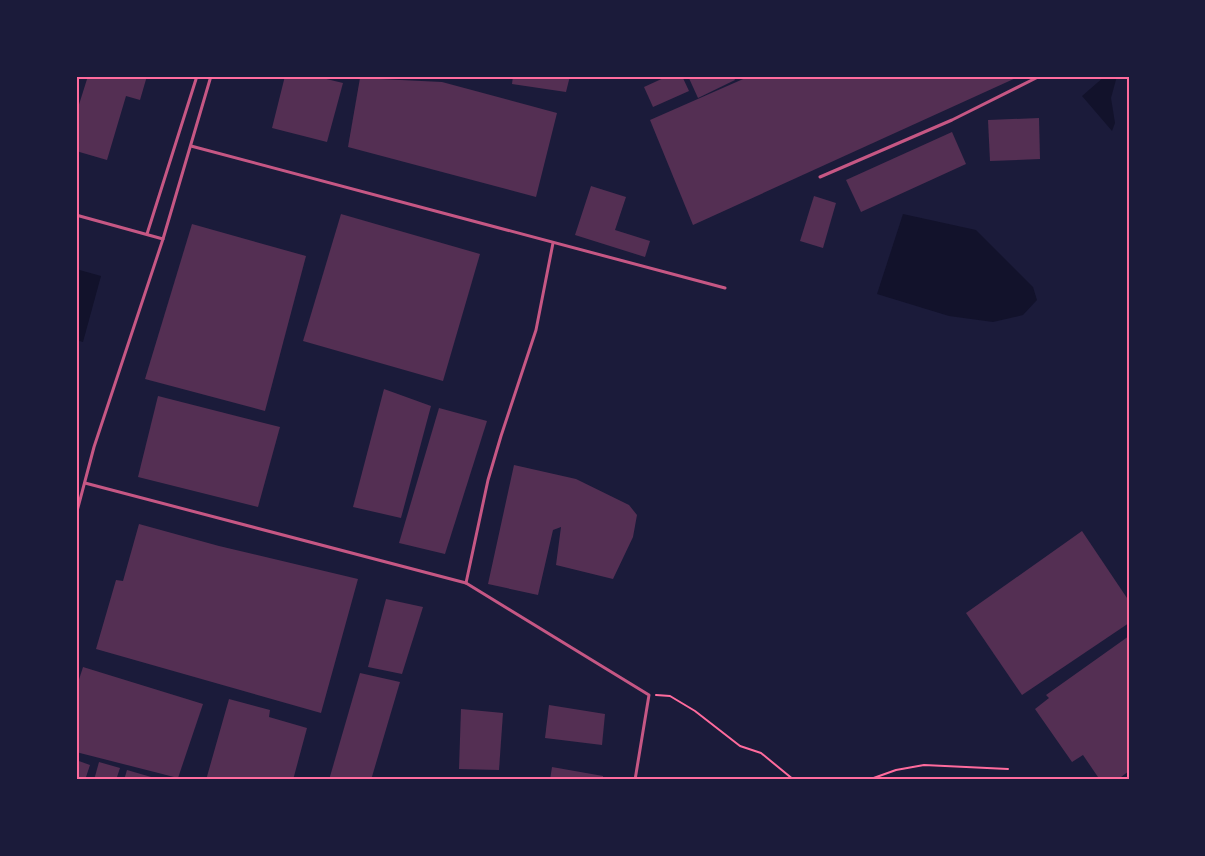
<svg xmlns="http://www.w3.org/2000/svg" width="1205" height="856" viewBox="0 0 1205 856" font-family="Roboto,sans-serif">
  <rect width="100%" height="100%" fill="#1b1b3a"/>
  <g fill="#12122b">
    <polygon points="1105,76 1117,76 1111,98 1115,123 1112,131 1082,96"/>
    <polygon points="903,214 976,230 1033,287 1037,300 1023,315 993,322 949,316 877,294"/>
    <polygon points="76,269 101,276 83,342 76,340"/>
  </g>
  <g fill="#542f53">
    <polygon points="88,76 147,76 140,100 126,96 107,160 76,151 76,114"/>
    <polygon points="285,76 314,76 343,83 327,142 272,128"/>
    <polygon points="513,76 570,76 566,92 512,84"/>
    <polygon points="668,76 682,76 689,91 653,107 644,87"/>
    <polygon points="688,76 733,76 735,80 698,98"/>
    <polygon points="750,76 1020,76 693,225 650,120"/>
    <polygon points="360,78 442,82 557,113 536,197 348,147"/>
    <polygon points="1039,118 1040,159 990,161 988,120"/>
    <polygon points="952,132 966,164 861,212 846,180"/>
    <polygon points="591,186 626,197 615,230 650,241 645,257 575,235"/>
    <polygon points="814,196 836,203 823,248 800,241"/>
    <polygon points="341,214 480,254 443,381 303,341"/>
    <polygon points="192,224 306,256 265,411 145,379"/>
    <polygon points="384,389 431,406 401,518 353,507"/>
    <polygon points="158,396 280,427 258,507 138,477"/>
    <polygon points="439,408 487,421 445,554 399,543"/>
    <polygon points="514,465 576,479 629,505 637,515 633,537 613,579 556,565 561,527 553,530 538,595 488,584"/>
    <polygon points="139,524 219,546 358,579 321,713 96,649 116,580 123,581"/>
    <polygon points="1082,531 1129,601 1129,623 1022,695 966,613"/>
    <polygon points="386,599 423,607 402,674 368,667"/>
    <polygon points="1129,636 1129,771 1117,780 1100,780 1083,755 1072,762 1035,709 1049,698 1046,695"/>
    <polygon points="83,667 203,704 178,778 76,752 76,689"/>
    <polygon points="360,673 400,682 371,780 329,780"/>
    <polygon points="229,699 270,710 269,717 307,728 293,780 206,780"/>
    <polygon points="549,705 605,714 602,745 545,738"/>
    <polygon points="461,709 503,713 499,770 459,769"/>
    <polygon points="76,760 90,765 85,780 76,780"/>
    <polygon points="99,762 120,768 116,780 94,780"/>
    <polygon points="552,767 603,776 603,780 550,780"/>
    <polygon points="127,770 158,779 158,780 124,780"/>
  </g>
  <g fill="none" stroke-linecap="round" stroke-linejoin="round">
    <g stroke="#ff6b9d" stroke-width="2">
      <polyline points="656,695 670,696 695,711 740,746 761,753 794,780"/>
      <polyline points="868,780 896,770 924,765 1008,769"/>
    </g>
    <g stroke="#c65784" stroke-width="3">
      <polyline points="191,146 725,288"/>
      <polyline points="820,177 952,120 1040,76"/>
      <polyline points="76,215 163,239"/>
      <polyline points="147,234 197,76"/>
      <polyline points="85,483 466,583 649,695 635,780"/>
      <polyline points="76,515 94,447 163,239 211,76"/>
      <polyline points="466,583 488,480 501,436 536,330 553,243"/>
    </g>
  </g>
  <rect width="1205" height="856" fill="none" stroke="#1b1b3a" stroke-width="155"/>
  <rect x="78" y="78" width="1050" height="700" fill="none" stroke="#ff6b9d" stroke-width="2"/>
</svg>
